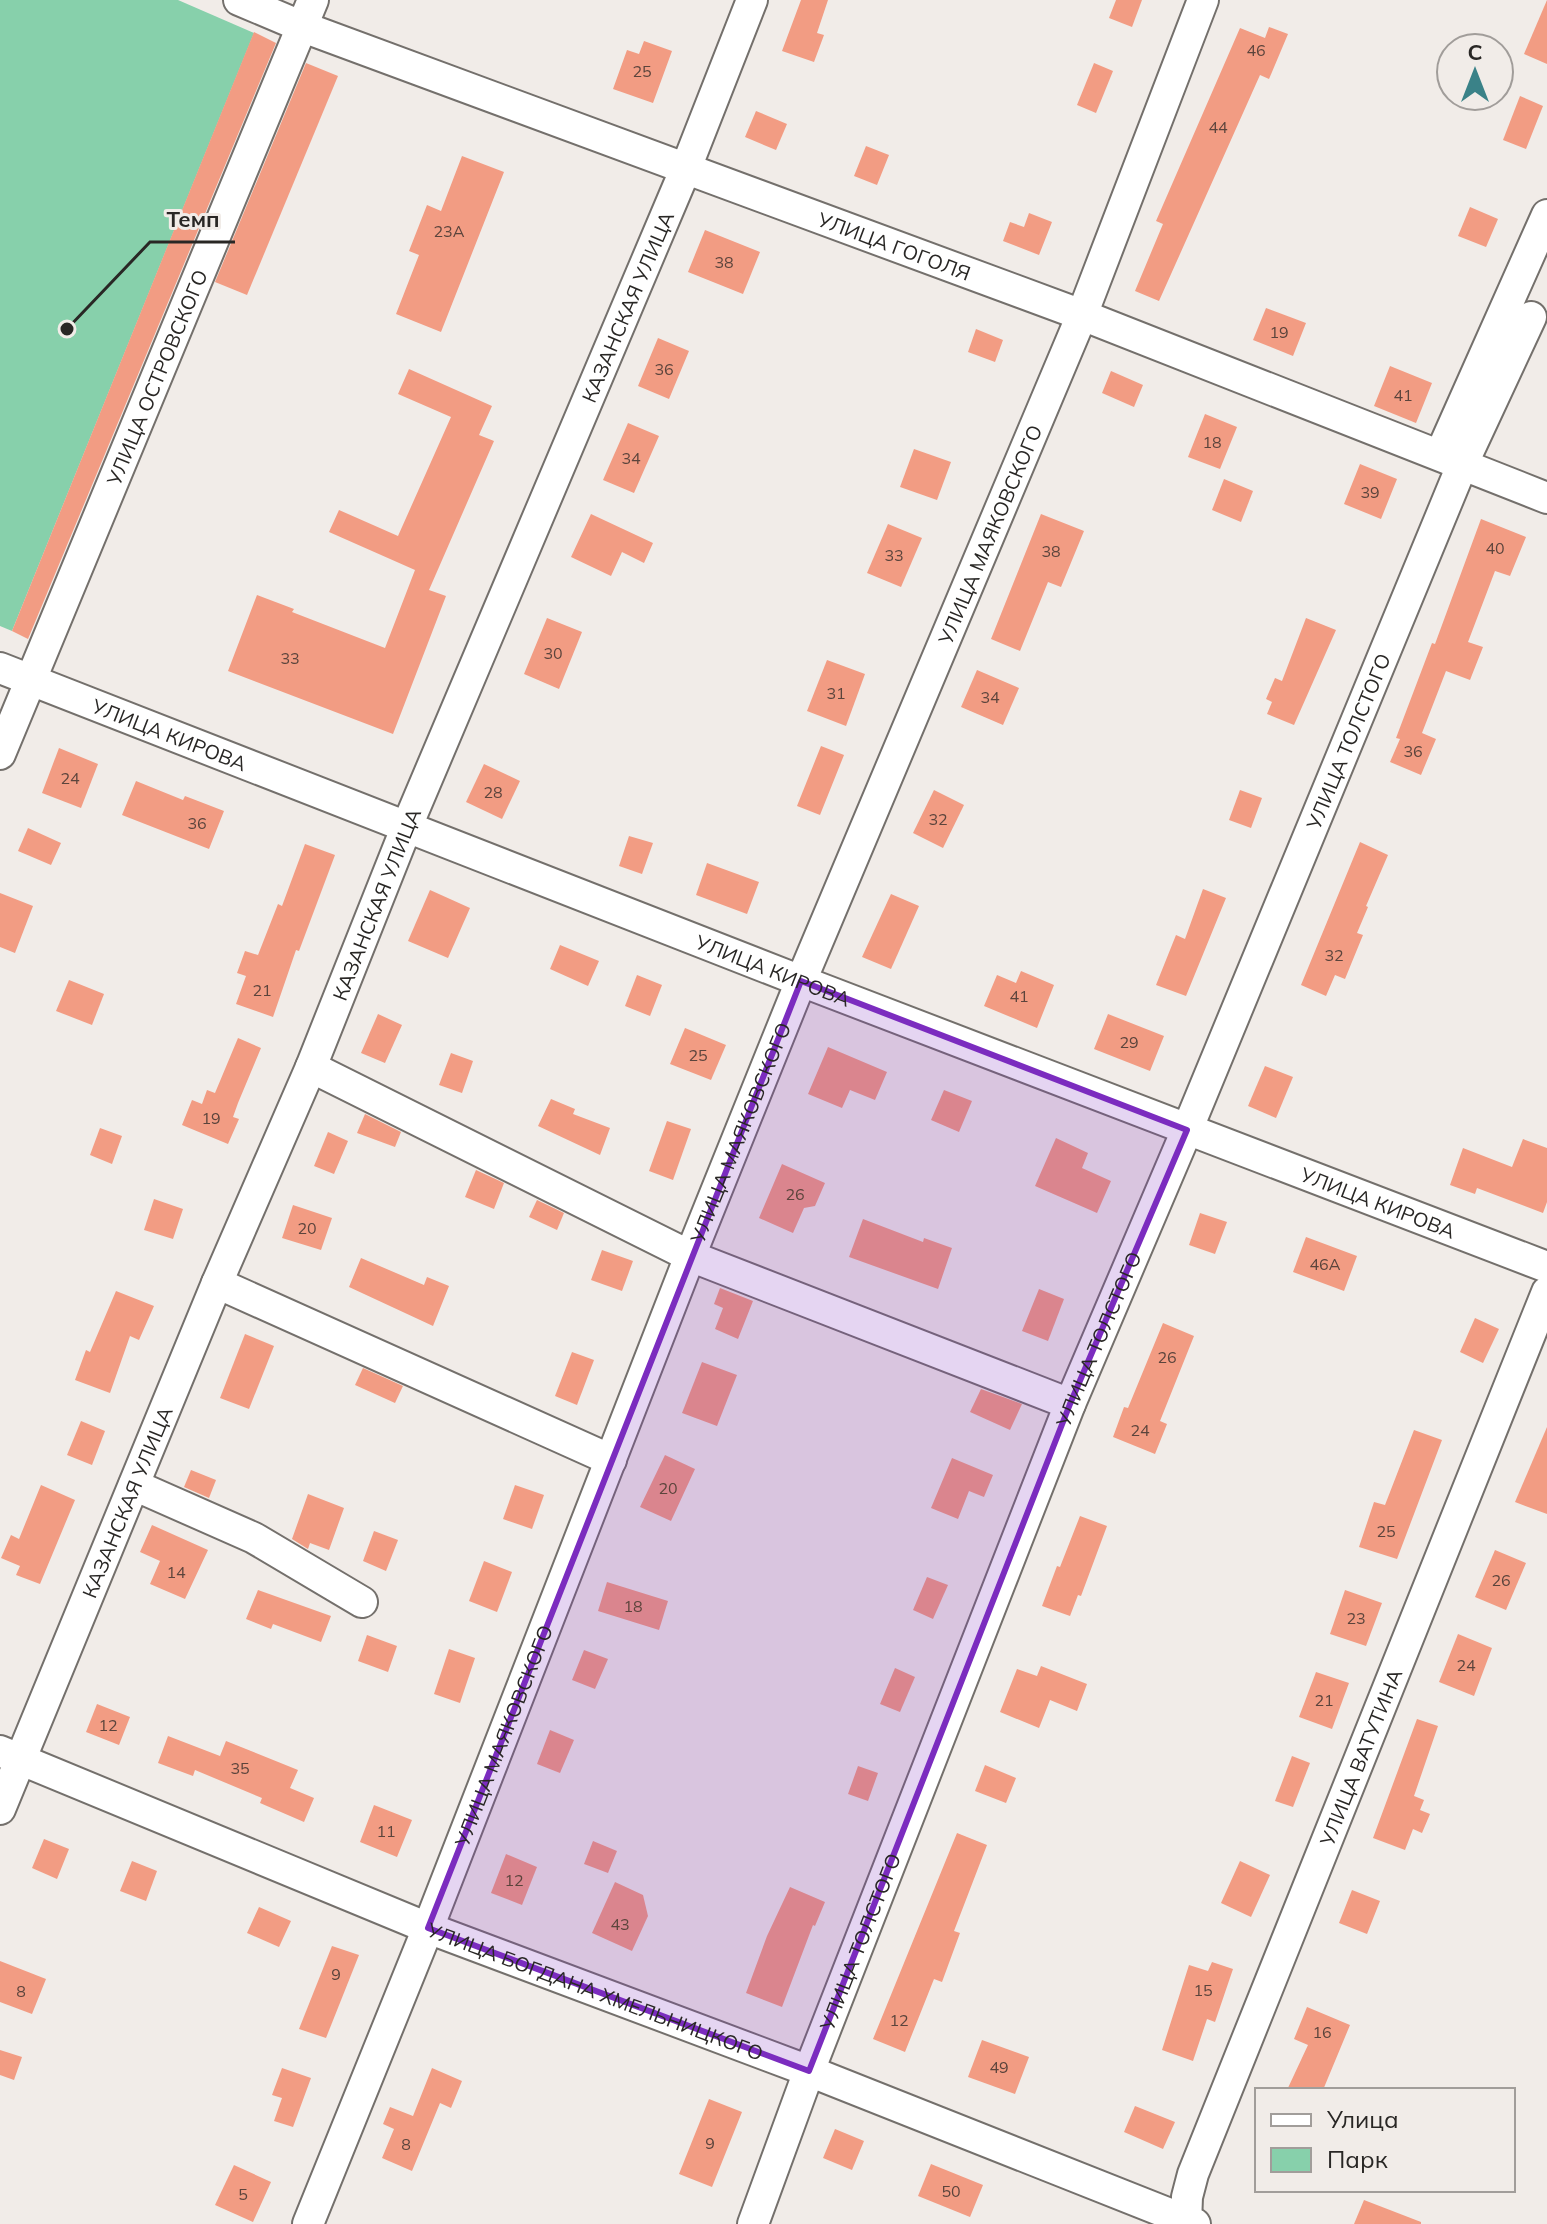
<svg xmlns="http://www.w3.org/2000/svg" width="1547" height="2224" viewBox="0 0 1547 2224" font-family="Mulish,sans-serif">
  <rect width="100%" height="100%" fill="#f1ece8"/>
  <polygon fill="#87d0ab" points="0,0 178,0 254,33 12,631 0,626"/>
  <g fill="#f29c83">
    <polygon points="801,0 828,0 817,33 824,35 814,62 782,51"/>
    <polygon points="1116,0 1142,0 1132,27 1109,18"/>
    <polygon points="1547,0 1547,64 1524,54"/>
    <polygon points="1269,27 1288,34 1269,79 1260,75 1159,301 1135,291 1163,224 1156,221 1240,28 1265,38"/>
    <polygon points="254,32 276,43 28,639 12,631"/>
    <polygon points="644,41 672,51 653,103 613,89 627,50 639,54"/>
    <polygon points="306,63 338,76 247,295 215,282"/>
    <polygon points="1094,63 1113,71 1096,113 1077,105"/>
    <polygon points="1520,96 1543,106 1526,149 1503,140"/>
    <polygon points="756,111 787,124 776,150 745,137"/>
    <polygon points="866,146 889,155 877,185 854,176"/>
    <polygon points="462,156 504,172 441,332 396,314 419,255 409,251 427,205 441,211"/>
    <polygon points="1470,207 1498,219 1486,247 1458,236"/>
    <polygon points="1029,213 1052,222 1039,255 1003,241 1010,222 1024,227"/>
    <polygon points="705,230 760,252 743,294 688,272"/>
    <polygon points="1266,308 1306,323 1293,356 1253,340"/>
    <polygon points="976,329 1003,340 995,362 968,352"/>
    <polygon points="658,338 689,351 669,399 638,386"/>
    <polygon points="1390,366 1432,383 1416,423 1374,406"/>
    <polygon points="409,369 492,406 479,435 494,441 429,590 446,596 393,734 228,671 257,595 294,609 292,612 385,648 415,570 329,532 339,510 398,536 451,417 398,394"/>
    <polygon points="1111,371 1143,385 1134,407 1102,393"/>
    <polygon points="1205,414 1237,427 1220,469 1188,457"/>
    <polygon points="628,423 659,436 634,493 603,480"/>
    <polygon points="914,449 951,462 937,500 900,487"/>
    <polygon points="1360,464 1397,479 1381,519 1344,504"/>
    <polygon points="1224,479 1253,491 1241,522 1212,510"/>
    <polygon points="591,514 653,543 644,563 622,552 611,576 571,557"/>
    <polygon points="1041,514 1084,531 1061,587 1048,582 1020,651 991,639"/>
    <polygon points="1481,519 1526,537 1510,576 1495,571 1468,642 1483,647 1470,680 1446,671 1422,733 1436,739 1421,775 1390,762 1400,739 1396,738 1432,643 1435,644"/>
    <polygon points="888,524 922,538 901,587 867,573"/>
    <polygon points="547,618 582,632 559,689 524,674"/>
    <polygon points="1306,618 1336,630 1294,725 1267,714 1272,702 1266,699 1275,678 1282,681"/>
    <polygon points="827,660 865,674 846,726 807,711"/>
    <polygon points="977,670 1019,688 1003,725 961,707"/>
    <polygon points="821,746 844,755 820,815 797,806"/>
    <polygon points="59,748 98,764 81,808 42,793"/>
    <polygon points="484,764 520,781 502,819 466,802"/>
    <polygon points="136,781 183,800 185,796 224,811 209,849 122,815"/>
    <polygon points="934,790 964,805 943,848 913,833"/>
    <polygon points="1240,790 1262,798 1251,828 1229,820"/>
    <polygon points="28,828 61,843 51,865 18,851"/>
    <polygon points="629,836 653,843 642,874 619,866"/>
    <polygon points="1360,842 1388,855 1366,906 1368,907 1357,933 1363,935 1345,979 1335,975 1326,996 1301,985"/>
    <polygon points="305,844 335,855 299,951 296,950 273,1017 236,1004 246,976 237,973 245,951 258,955 278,904 282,906"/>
    <polygon points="707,863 759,882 747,914 696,895"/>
    <polygon points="1203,889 1226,898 1186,996 1156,985 1176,935 1185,939"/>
    <polygon points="430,890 470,908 448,958 408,941"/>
    <polygon points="0,893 33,906 15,953 0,947"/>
    <polygon points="891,894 919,906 891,969 862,957"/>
    <polygon points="560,945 599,961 588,986 550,969"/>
    <polygon points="1021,971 1054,985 1037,1028 984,1006 997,975 1016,983"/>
    <polygon points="637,975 662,985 650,1016 625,1006"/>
    <polygon points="69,980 104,994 92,1025 56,1011"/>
    <polygon points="378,1014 402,1025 385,1063 361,1053"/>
    <polygon points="1108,1014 1164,1036 1150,1071 1094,1049"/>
    <polygon points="685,1028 726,1045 711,1080 670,1064"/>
    <polygon points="238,1038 261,1048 238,1103 233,1117 239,1119 228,1144 182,1125 192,1100 202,1104 207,1090 215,1093"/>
    <polygon points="828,1047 887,1072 875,1100 850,1090 842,1108 808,1094"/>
    <polygon points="451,1053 473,1061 462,1093 439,1085"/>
    <polygon points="1265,1066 1293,1077 1276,1118 1248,1106"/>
    <polygon points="944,1090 972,1101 959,1132 931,1120"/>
    <polygon points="551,1099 575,1109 573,1114 610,1128 600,1155 538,1126"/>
    <polygon points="365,1114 401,1132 395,1147 357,1133"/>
    <polygon points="667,1121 691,1129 673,1180 649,1171"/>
    <polygon points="100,1128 122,1136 112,1164 90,1155"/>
    <polygon points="328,1132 348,1141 334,1174 314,1166"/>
    <polygon points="1056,1138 1088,1153 1082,1168 1111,1181 1097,1213 1035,1186"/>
    <polygon points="1523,1139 1547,1148 1547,1202 1543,1213 1477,1188 1475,1194 1450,1185 1463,1148 1512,1167"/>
    <polygon points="782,1164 825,1183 815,1206 804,1208 793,1233 759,1218"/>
    <polygon points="476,1170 504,1183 494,1209 465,1197"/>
    <polygon points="154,1199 183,1209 173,1239 144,1230"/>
    <polygon points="537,1200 564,1213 557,1230 529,1217"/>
    <polygon points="293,1205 332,1218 321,1250 282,1238"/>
    <polygon points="1200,1213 1227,1222 1215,1254 1189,1245"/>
    <polygon points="863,1219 923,1242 924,1238 952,1248 938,1289 849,1257"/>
    <polygon points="1306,1237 1357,1256 1344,1291 1293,1272"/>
    <polygon points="602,1250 633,1261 622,1291 591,1280"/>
    <polygon points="361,1258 424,1285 427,1277 449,1286 433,1326 349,1287"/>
    <polygon points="720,1288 753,1301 738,1339 715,1329 723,1308 714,1304"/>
    <polygon points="1039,1289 1064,1299 1048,1341 1022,1331"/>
    <polygon points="116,1291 154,1306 139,1340 130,1336 110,1393 75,1380 86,1350 90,1352"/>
    <polygon points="1475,1318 1499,1329 1483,1363 1460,1352"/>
    <polygon points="1163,1323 1194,1336 1160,1421 1167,1424 1155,1454 1113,1437 1124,1407 1128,1408"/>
    <polygon points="245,1334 274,1346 249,1409 220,1398"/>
    <polygon points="572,1352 594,1360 577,1405 555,1396"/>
    <polygon points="702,1362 737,1375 717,1426 682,1413"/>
    <polygon points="363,1368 403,1386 395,1403 355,1385"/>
    <polygon points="981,1389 1022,1404 1010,1430 970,1412"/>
    <polygon points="81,1421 105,1431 92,1465 67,1455"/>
    <polygon points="1547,1427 1547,1514 1515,1502"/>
    <polygon points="1414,1430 1442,1440 1397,1559 1359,1547 1374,1502 1385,1505"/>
    <polygon points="665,1455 695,1469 671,1521 640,1507"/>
    <polygon points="952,1458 993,1475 984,1497 969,1491 958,1519 931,1508"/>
    <polygon points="191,1470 216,1480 209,1498 184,1487"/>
    <polygon points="41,1485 75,1500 40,1584 16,1575 20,1566 1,1558 11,1535 19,1539"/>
    <polygon points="515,1485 544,1495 532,1529 503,1519"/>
    <polygon points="308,1494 344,1508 329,1550 310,1543 308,1549 292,1539"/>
    <polygon points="1080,1516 1107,1526 1081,1596 1078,1595 1070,1616 1042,1606 1057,1566 1060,1567"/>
    <polygon points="152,1525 208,1550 185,1599 150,1584 160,1561 140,1552"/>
    <polygon points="374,1531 398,1540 386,1571 363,1561"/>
    <polygon points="1495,1550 1526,1563 1506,1610 1475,1597"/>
    <polygon points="484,1561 512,1572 497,1612 469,1601"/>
    <polygon points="927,1577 948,1585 933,1619 913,1610"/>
    <polygon points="607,1582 668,1601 659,1630 598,1611"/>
    <polygon points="258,1590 331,1616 321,1642 273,1624 271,1629 246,1619"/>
    <polygon points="1345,1590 1382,1603 1366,1646 1330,1634"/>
    <polygon points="1458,1634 1492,1648 1474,1696 1439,1682"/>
    <polygon points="367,1635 397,1646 388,1672 358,1661"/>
    <polygon points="449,1649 475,1658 460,1703 434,1694"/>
    <polygon points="584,1650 608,1659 595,1689 572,1680"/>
    <polygon points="1041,1666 1087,1684 1077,1711 1050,1700 1039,1728 1000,1712 1017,1669 1037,1676"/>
    <polygon points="895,1668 915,1677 900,1712 880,1704"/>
    <polygon points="1316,1672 1349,1683 1332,1729 1299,1717"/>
    <polygon points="97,1704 130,1717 119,1745 86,1732"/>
    <polygon points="1417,1719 1438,1726 1414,1796 1424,1800 1420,1810 1430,1814 1422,1833 1413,1829 1405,1850 1373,1838"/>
    <polygon points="550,1730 574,1740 560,1773 537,1764"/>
    <polygon points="168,1736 220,1756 226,1741 298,1770 290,1788 314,1798 304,1822 260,1803 262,1798 195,1770 193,1776 158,1763"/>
    <polygon points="1292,1756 1310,1763 1293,1807 1275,1801"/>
    <polygon points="985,1765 1016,1778 1006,1803 975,1791"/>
    <polygon points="858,1766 878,1773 868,1801 848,1794"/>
    <polygon points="374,1805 412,1820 397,1857 360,1842"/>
    <polygon points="957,1833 987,1845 954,1931 960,1933 942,1982 934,1979 905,2052 873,2039"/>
    <polygon points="44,1839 69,1849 57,1879 32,1868"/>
    <polygon points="593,1841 617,1851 608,1873 584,1864"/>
    <polygon points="506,1854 537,1867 522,1905 491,1893"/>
    <polygon points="132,1861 157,1871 146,1901 120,1891"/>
    <polygon points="1240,1861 1270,1875 1251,1917 1221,1903"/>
    <polygon points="615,1882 643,1895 648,1916 632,1951 592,1933"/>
    <polygon points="790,1887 825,1902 815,1926 813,1925 782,2007 746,1993 767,1936"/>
    <polygon points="1352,1890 1380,1901 1367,1934 1339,1923"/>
    <polygon points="259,1907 291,1921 279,1947 247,1933"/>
    <polygon points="332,1946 359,1955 326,2038 299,2029"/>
    <polygon points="0,1961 46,1979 32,2014 0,2002"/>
    <polygon points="1212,1962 1233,1969 1215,2022 1207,2019 1193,2061 1162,2050 1189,1965 1208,1971"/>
    <polygon points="1307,2007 1350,2025 1323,2090 1287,2090 1308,2045 1294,2039"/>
    <polygon points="982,2040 1029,2057 1015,2094 968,2077"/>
    <polygon points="0,2050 22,2057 14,2080 0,2075"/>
    <polygon points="282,2068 311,2078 293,2127 274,2121 282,2098 272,2095"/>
    <polygon points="432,2068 462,2081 451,2108 440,2103 412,2171 382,2158 394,2129 383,2124 390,2107 413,2116"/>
    <polygon points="709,2099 742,2112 712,2187 679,2174"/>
    <polygon points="1135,2106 1175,2122 1163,2149 1124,2132"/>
    <polygon points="835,2129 864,2141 852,2170 823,2158"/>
    <polygon points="931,2164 983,2185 970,2217 918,2196"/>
    <polygon points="234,2165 271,2182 253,2222 215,2205"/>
    <polygon points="1364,2200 1421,2222 1421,2224 1354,2224"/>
  </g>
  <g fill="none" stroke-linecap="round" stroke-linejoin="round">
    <g stroke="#74706c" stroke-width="34">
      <g id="minor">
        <path id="s1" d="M239 0 303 27 1082 315 1547 498"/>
        <polyline points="1440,455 1547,215"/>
        <path id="s2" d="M0 668 801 981 1547 1267"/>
        <path id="s3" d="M0 754 313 0"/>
        <polyline points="311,1067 690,1256 1070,1404"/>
        <polyline points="217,1283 611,1460"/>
        <polyline points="134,1485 254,1538 362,1602"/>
        <path id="s4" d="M0 1751 428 1928 809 2071 1195 2224"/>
        <path id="s5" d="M0 1809 217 1283 311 1067 407 826 686 168 752 0"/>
        <path id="s6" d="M308 2224 428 1928 690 1256 801 981 1082 315 1203 0"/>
        <path id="s7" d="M753 2224 809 2071 1070 1404 1187 1130 1463 463 1531 317"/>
        <path id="s8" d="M1186 2224 1187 2197 1193 2174 1547 1292"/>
      </g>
    </g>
    <use href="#minor" stroke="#fff" stroke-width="30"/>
  </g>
  <path fill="#7b2cbf" fill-opacity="0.2" stroke="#7b2cbf" stroke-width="6" stroke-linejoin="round" d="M801 981 1187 1130 1070 1404 809 2071 428 1928Z"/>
  <g text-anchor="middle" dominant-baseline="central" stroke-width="6" stroke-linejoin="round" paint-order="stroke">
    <g font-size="16" fill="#5b443c">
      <text x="1256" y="50">46</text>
      <text x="642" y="71">25</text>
      <text x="1218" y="127">44</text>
      <text x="449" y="231">23А</text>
      <text x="724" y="262">38</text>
      <text x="1279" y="332">19</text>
      <text x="664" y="369">36</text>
      <text x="1403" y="395">41</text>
      <text x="1212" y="442">18</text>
      <text x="631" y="458">34</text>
      <text x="1370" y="492">39</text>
      <text x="1495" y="548">40</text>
      <text x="1051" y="551">38</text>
      <text x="894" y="555">33</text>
      <text x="553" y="653">30</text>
      <text x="290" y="658">33</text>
      <text x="836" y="693">31</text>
      <text x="990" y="697">34</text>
      <text x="1413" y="751">36</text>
      <text x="70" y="778">24</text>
      <text x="493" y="792">28</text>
      <text x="938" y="819">32</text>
      <text x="197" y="823">36</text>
      <text x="1334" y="955">32</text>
      <text x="262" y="990">21</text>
      <text x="1019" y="996">41</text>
      <text x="1129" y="1042">29</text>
      <text x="698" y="1055">25</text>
      <text x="211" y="1118">19</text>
      <text x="795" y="1194">26</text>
      <text x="307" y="1228">20</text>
      <text x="1325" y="1264">46А</text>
      <text x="1167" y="1357">26</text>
      <text x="1140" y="1430">24</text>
      <text x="668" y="1488">20</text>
      <text x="1386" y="1531">25</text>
      <text x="176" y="1572">14</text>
      <text x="1501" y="1580">26</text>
      <text x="633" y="1606">18</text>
      <text x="1356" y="1618">23</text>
      <text x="1466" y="1665">24</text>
      <text x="1324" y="1700">21</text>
      <text x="108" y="1725">12</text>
      <text x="240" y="1768">35</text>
      <text x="386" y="1831">11</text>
      <text x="514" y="1880">12</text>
      <text x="620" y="1924">43</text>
      <text x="336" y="1974">9</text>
      <text x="1203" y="1990">15</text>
      <text x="21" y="1991">8</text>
      <text x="899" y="2020">12</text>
      <text x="1322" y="2032">16</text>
      <text x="999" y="2067">49</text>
      <text x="710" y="2143">9</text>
      <text x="406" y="2144">8</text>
      <text x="951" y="2191">50</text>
      <text x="243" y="2194">5</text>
    </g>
    <g font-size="20" fill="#292725" stroke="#f1ece8">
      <text stroke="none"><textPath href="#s1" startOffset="700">УЛИЦА ГОГОЛЯ</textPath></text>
      <text stroke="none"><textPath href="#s5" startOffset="1628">КАЗАНСКАЯ УЛИЦА</textPath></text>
      <text stroke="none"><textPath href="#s3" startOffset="408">УЛИЦА ОСТРОВСКОГО</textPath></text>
      <text stroke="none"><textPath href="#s6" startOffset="1822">УЛИЦА МАЯКОВСКОГО</textPath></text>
      <text stroke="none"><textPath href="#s2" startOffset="182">УЛИЦА КИРОВА</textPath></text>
      <text stroke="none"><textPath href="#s7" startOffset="1598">УЛИЦА ТОЛСТОГО</textPath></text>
      <text stroke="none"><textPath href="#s5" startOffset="980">КАЗАНСКАЯ УЛИЦА</textPath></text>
      <text stroke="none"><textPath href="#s2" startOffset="830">УЛИЦА КИРОВА</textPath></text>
      <text stroke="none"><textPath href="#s6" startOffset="1174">УЛИЦА МАЯКОВСКОГО</textPath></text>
      <text stroke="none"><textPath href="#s2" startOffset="1478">УЛИЦА КИРОВА</textPath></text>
      <text stroke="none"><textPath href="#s7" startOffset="950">УЛИЦА ТОЛСТОГО</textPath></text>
      <text stroke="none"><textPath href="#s5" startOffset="332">КАЗАНСКАЯ УЛИЦА</textPath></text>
      <text stroke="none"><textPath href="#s6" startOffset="526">УЛИЦА МАЯКОВСКОГО</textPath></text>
      <text stroke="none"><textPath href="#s8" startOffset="500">УЛИЦА ВАТУТИНА</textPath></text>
      <text stroke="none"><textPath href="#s7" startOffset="302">УЛИЦА ТОЛСТОГО</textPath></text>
      <text stroke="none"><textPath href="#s4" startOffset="642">УЛИЦА БОГДАНА ХМЕЛЬНИЦКОГО</textPath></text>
    </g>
  </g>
  <path fill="none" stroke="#292725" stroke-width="3" d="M67 329L150 242H235"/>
  <circle fill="#292725" stroke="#f1ece8" stroke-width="3" cx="67" cy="329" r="8"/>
  <g font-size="22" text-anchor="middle" font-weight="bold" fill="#292725" stroke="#f1ece8" stroke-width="6" stroke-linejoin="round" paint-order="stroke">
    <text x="193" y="227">Темп</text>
  </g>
  <rect x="1255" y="2088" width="260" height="104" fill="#f1ece8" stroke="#a19d9a" stroke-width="2"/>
  <rect x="1271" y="2114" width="40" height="12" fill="#ffffff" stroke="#a19d9a" stroke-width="2"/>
  <text x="1327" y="2128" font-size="24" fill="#292725">Улица</text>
  <rect x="1271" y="2148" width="40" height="24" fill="#87d0ab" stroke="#a19d9a" stroke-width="2"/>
  <text x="1327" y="2168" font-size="24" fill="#292725">Парк</text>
  <g transform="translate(1475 72)"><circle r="38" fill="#f1ece8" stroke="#a19d9a" stroke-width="2"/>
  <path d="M0-6L14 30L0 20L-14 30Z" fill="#3a8288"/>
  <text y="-12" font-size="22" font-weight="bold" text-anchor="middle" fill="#292725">С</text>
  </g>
</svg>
